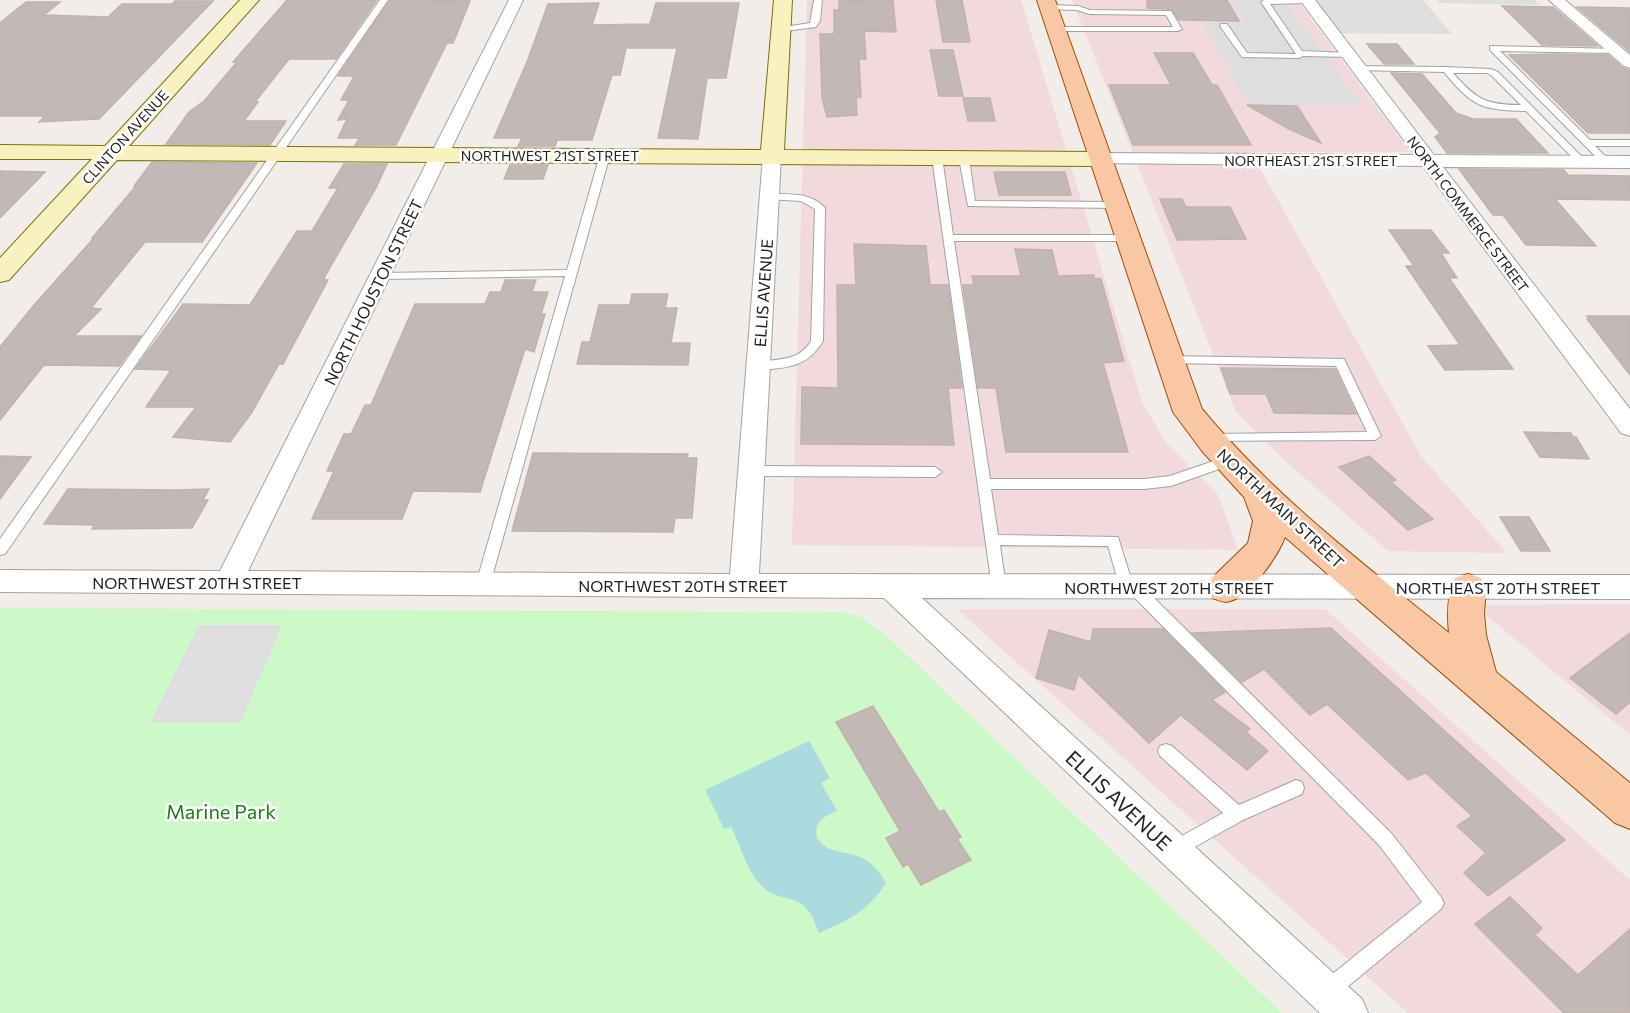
<svg xmlns="http://www.w3.org/2000/svg" width="1630" height="1013" viewBox="0 0 1630 1013" font-family="Commissioner,sans-serif">
  <rect width="100%" height="100%" fill="#f2ede9"/>
  <g fill="#f1d9dc">
    <polygon points="807,0 1021,0 1142,402 1167,444 1218,495 1238,550 792,545"/>
    <polygon points="1072,0 1297,0 1410,152 1251,152 1421,456 1507,553 1388,551 1292,467 1236,412"/>
    <polygon points="1630,604 1630,735 1474,605"/>
    <polygon points="957,609 1325,609 1630,880 1630,1013 1408,1013"/>
  </g>
  <polygon fill="#cdf9c8" points="0,608 843,612 861,617 886,635 1282,1013 0,1013"/>
  <g fill="#dedede">
    <polygon points="1230,0 1283,0 1334,67 1227,67 1201,22 1244,22"/>
    <polygon points="1307,0 1423,0 1452,34 1332,33"/>
    <polygon points="1437,0 1534,0 1539,5 1440,3"/>
    <polygon points="1227,69 1335,69 1362,105 1249,105"/>
    <polygon points="199,625 282,625 240,723 150,723"/>
  </g>
  <path fill="#abdbde" d="M809 741 830 778 821 783 837 811C823 817 814 821 817 838 835 864 862 839 886 883 868 911 849 920 819 933 803 883 782 910 758 882 747 869 739 842 731 827L724 829 705 790Z"/>
  <g fill="#c2b8b5" stroke="#c3b2ab" stroke-width="1.5">
    <polygon points="287,0 377,0 336,59 289,59 255,102 258,102 244,121 286,121 270,145 166,144 189,112 204,101 237,62 233,62"/>
    <polygon points="390,0 470,1 453,43 447,43 396,145 355,145 360,138 338,138 347,119 338,120 349,100 341,100 354,76 338,76"/>
    <polygon points="893,0 896,32 864,31 866,59 859,59 861,97 856,97 857,115 827,117 822,98 820,34 834,34 834,10 839,10 839,1"/>
    <polygon points="936,0 962,0 970,42 943,42"/>
    <polygon points="1147,0 1227,0 1239,21 1179,20 1171,9 1147,8"/>
    <polygon points="175,1 213,1 99,119 39,122 45,116 0,116 0,23 26,2 60,2 44,15 108,17 122,4 172,4"/>
    <polygon points="599,3 592,25 650,24 656,3 739,3 726,78 707,78 698,139 658,138 677,48 626,48 620,75 612,75 592,140 557,140 555,146 518,146 522,138 494,138 527,62 548,4"/>
    <polygon points="1502,6 1553,7 1598,46 1542,45"/>
    <polygon points="1577,7 1630,8 1630,52"/>
    <polygon points="1367,44 1397,44 1414,64 1384,64"/>
    <polygon points="930,50 953,50 963,96 939,96"/>
    <polygon points="1154,53 1193,53 1212,85 1217,85 1251,145 1133,145 1109,85 1171,85"/>
    <polygon points="1552,54 1608,55 1623,68 1630,70 1630,133 1588,133 1509,55"/>
    <polygon points="1391,73 1422,74 1456,113 1473,119 1516,119 1548,153 1447,153 1435,137 1440,133"/>
    <polygon points="963,98 990,98 995,121 968,121"/>
    <polygon points="1247,105 1297,106 1321,143 1289,129"/>
    <polygon points="152,162 257,163 202,242 145,242 91,308 101,309 74,336 141,336 119,366 44,365 0,420 0,347 34,305 94,238 92,238 136,186 134,186"/>
    <polygon points="344,164 387,164 376,188 325,276 324,280 328,280 283,364 279,364 252,412 230,442 173,437 196,407 146,407 171,370 135,369 183,304 250,305 297,231 312,231 338,188 329,188"/>
    <polygon points="510,165 548,165 543,179 504,179"/>
    <polygon points="1459,169 1564,170 1568,175 1630,176 1630,200 1555,199 1596,246 1526,245 1503,215 1493,215"/>
    <polygon points="0,171 45,172 0,218"/>
    <polygon points="994,172 1065,172 1071,195 999,195"/>
    <polygon points="1160,199 1182,199 1186,207 1230,207 1246,239 1177,240"/>
    <polygon points="1389,230 1431,230 1449,253 1441,253 1457,278 1449,278 1513,369 1445,370 1428,346 1460,345 1406,266 1414,266"/>
    <polygon points="854,244 926,246 930,285 948,285 962,388 948,388 954,445 801,444 802,387 838,388 837,285 856,285"/>
    <polygon points="1015,249 1052,250 1058,276 1094,275 1094,278 1101,279 1124,361 1103,363 1128,452 1006,452 996,388 978,388 963,285 974,285 972,276 1021,276"/>
    <polygon points="505,280 536,280 532,292 548,292 541,314 545,314 534,352 525,349 480,492 413,491 402,519 312,519 334,471 327,471 344,434 351,434 365,405 371,405 415,304 485,304 490,292 501,292"/>
    <polygon points="632,294 668,294 665,308 677,308 671,343 690,343 688,365 577,364 582,342 590,342 599,305 630,305"/>
    <polygon points="1587,316 1630,316 1630,375 1587,319 1590,319"/>
    <polygon points="1221,368 1335,369 1356,414 1274,413 1266,394 1230,394"/>
    <polygon points="1524,432 1571,433 1573,437 1576,437 1589,459 1540,457"/>
    <polygon points="533,453 688,454 687,458 697,458 692,518 675,518 673,532 512,531"/>
    <polygon points="0,456 31,457 0,499"/>
    <polygon points="1369,456 1396,480 1391,482 1433,519 1408,530 1339,467"/>
    <polygon points="68,489 177,490 209,489 203,500 208,500 192,528 92,529 94,525 44,524"/>
    <polygon points="1500,517 1529,517 1550,551 1521,551"/>
    <polygon points="1331,628 1565,840 1488,896 1464,873 1486,853 1457,826 1472,816 1426,773 1408,780 1327,704 1310,715 1264,669 1242,682 1192,633"/>
    <polygon points="1093,629 1163,629 1225,692 1212,700 1250,729 1246,732 1268,751 1247,770 1181,715 1149,743 1078,674 1074,690 1036,678 1049,630 1091,642"/>
    <polygon points="1630,633 1630,702 1616,714 1570,678"/>
    <polygon points="873,706 939,812 944,810 961,837 957,839 971,860 921,885 908,864 903,867 886,838 900,831 836,722"/>
    <polygon points="1510,897 1542,928 1535,935 1578,975 1630,929 1630,1013 1564,1013 1475,924"/>
  </g>
  <g fill="none" stroke-linecap="round" stroke-linejoin="round">
    <g stroke="#a3a3a3" stroke-width="2">
      <g id="lane">
        <polygon points="380,0 388,0 5,554 0,555 0,539"/>
        <polygon points="814,0 822,0 820,21 816,27 778,32 778,28 810,23"/>
        <polygon points="1264,0 1311,0 1308,3 1270,4 1302,51 1349,53 1353,55 1349,57 1303,56 1299,58 1242,57 1220,26 1221,24 1227,24 1247,53 1296,54 1261,2"/>
        <polygon points="1049,5 1078,6 1090,10 1168,11 1171,11 1182,29 1178,31 1053,31 1053,27 1173,27 1166,15 1089,14 1077,10 1046,9 1046,5"/>
        <polygon points="1490,46 1619,49 1619,53 1616,53 1500,51 1590,140 1630,140 1630,146 1595,146 1611,162 1603,164 1490,50"/>
        <path d="M1355 66 1445 67 1491 69 1498 72 1587 162 1579 164 1526 111C1481 110 1473 107 1444 72L1358 70H1355ZM1453 73H1487L1492 76 1521 105C1485 105 1476 99 1453 73Z"/>
        <polygon points="605,152 610,155 490,584 488,588 478,588 476,584 565,276 381,279 376,276 381,273 567,270 600,155"/>
        <polygon points="937,154 942,157 953,235 1128,235 1133,238 1128,241 954,241 990,479 1144,479 1170,476 1228,456 1234,461 1233,464 1171,486 1144,489 991,489 998,535 1118,537 1132,582 1139,583 1391,833 1441,897 1444,903 1441,909 1334,998 1327,1001 1320,998 1317,991 1320,984 1422,902 1379,845 1129,592 1121,591 1108,546 1000,545 1006,587 1004,591 994,591 992,587 932,157"/>
        <polygon points="964,155 969,158 975,201 1117,202 1122,205 1117,208 968,206 959,158"/>
        <path d="M769 194C789 194 811 192 825 208L823 341C807 368 786 368 758 370L754 369 752 366 754 363C776 358 798 363 811 341L815 209 801 201 766 199V195Z"/>
        <polygon points="1170,356 1344,359 1381,436 1375,440 1206,441 1204,438 1210,434 1367,432 1336,366 1166,363 1164,360"/>
        <polygon points="752,466 935,467 942,472 935,477 752,476 745,471"/>
        <polygon points="1166,744 1172,746 1239,805 1296,780 1302,782 1304,788 1302,794 1243,820 1175,858 1169,855 1166,849 1169,843 1223,813 1160,756 1158,751 1160,746"/>
      </g>
    </g>
    <g stroke="#a3a3a3" stroke-width="2">
      <g id="street">
        <polygon points="509,0 523,0 248,571 730,574 763,156 765,152 779,152 781,156 759,574 1630,575 1630,599 922,598 1362,999 1368,1013 1320,1013 884,598 0,592 0,570 220,571"/>
        <polygon points="1300,0 1315,0 1434,155 1630,156 1630,168 1443,167 1630,409 1630,436 1621,433 1423,166 1092,163 1090,159 1092,155 1099,153 1415,155"/>
        <polygon points="1549,0 1565,0 1630,55 1630,68 1624,66"/>
      </g>
    </g>
    <g stroke="#7a7307" stroke-width="2">
      <polygon id="secondary" points="240,0 259,0 129,146 761,150 774,0 792,0 784,150 1099,152 1107,154 1110,159 1107,164 1099,166 117,160 9,280 0,282 0,258 92,159 0,159 0,145 105,146"/>
    </g>
    <g stroke="#9c5003" stroke-width="2">
      <path id="primary" d="M1037 0H1055L1202 409C1274 496 1362 563 1449 633 1447 614 1447 595 1455 578L1468 574 1481 578 1486 588 1484 613 1486 635 1496 672 1630 783V829L1615 823 1285 537C1278 556 1248 600 1226 602 1222 602 1216 599 1212 598L1207 588 1212 578 1248 543 1253 521 1244 497 1202 451 1173 412Z"/>
    </g>
    <use href="#lane" fill="#fff" fill-rule="evenodd"/>
    <use href="#street" fill="#fff" fill-rule="evenodd"/>
    <use href="#secondary" fill="#f9f2c0" fill-rule="evenodd"/>
    <use href="#primary" fill="#fac7a5" fill-rule="evenodd"/>
  </g>
  <g text-anchor="middle" dominant-baseline="central" stroke-width="5" stroke-linejoin="round" paint-order="stroke">
    <g font-size="14" fill="#222" stroke="#fff">
      <text transform="translate(125 137) rotate(-48)">CLINTON AVENUE</text>
      <text x="550" y="155">NORTHWEST 21ST STREET</text>
      <text x="1311" y="160">NORTHEAST 21ST STREET</text>
      <text transform="translate(1468 214) rotate(53)">NORTH COMMERCE STREET</text>
    </g>
    <g font-size="16" fill="#222" stroke="#fff">
      <text transform="translate(373 292) rotate(-64)">NORTH HOUSTON STREET</text>
      <text transform="translate(763 293) rotate(-86)">ELLIS AVENUE</text>
      <text transform="translate(1281 508) rotate(43)">NORTH MAIN STREET</text>
      <text x="197" y="582">NORTHWEST 20TH STREET</text>
      <text x="683" y="585">NORTHWEST 20TH STREET</text>
      <text x="1169" y="587">NORTHWEST 20TH STREET</text>
      <text x="1498" y="587">NORTHEAST 20TH STREET</text>
    </g>
    <g font-size="20" fill="#222" stroke="#fff">
      <text transform="translate(1119 800) rotate(43)">ELLIS AVENUE</text>
    </g>
    <g font-size="20" fill="#18810e" stroke="#fff">
      <text x="221" y="811">Marine Park</text>
    </g>
  </g>
</svg>
